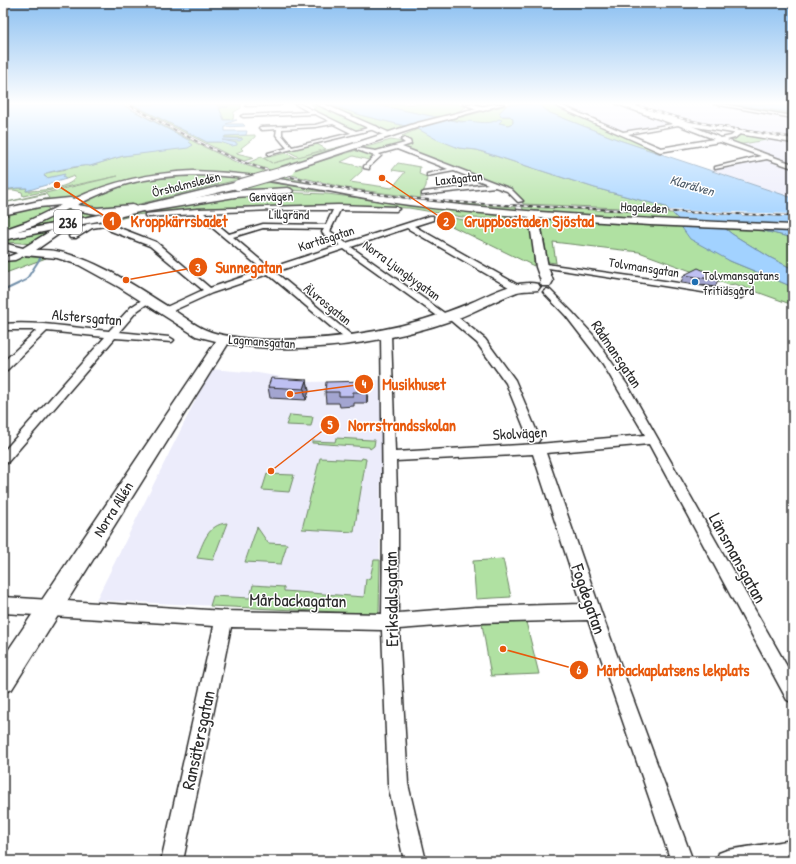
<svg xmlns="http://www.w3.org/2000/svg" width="796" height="864" viewBox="0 0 796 864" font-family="'Patrick Hand',sans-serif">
  <rect width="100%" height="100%" fill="#fff"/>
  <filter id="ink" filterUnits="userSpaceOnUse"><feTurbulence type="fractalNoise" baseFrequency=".025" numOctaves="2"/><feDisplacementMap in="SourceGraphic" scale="8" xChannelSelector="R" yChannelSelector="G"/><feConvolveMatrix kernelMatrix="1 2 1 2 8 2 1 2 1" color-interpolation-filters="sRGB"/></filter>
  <g filter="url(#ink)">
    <g fill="#ececfb">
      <polygon points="123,104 129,104 227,154 273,171 268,172 238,163 202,146"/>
      <polygon points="552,104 713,104 746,111 793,117 793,136 731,128 696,121 618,132"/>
      <polygon points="772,139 793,143 793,198 710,170 770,158 737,145"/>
      <polygon points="283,173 346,188 420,198 465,202 669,210 673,213 516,207 417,200 341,189 278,175"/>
      <polygon points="211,369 258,373 311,382 382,380 379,614 96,600"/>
    </g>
    <g fill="#b0e1a2" stroke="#6e8666">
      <path d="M121 104 202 146 238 163 268 172 251 177 159 174 125 180 69 200 11 207 49 198 46 194 3 203 118 176 23 196 22 192 14 190H4L17 188H27L26 191C37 191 69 189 75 178L74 176 66 179 62 177 64 175 47 178 44 175 46 173 87 165 90 166 123 156 193 145 188 142 189 141Z"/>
      <polygon points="129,104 132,104 207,142 220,142 232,146 227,142 221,140 242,138 224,138 225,136 255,135 255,137 241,148 243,150 236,153 253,157 254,158 244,161 227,154"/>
      <polygon points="215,104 241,104 241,108 234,112 233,119 224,120 219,108 228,107 219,107"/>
      <polygon points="311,104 315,104 368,128 364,130 352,130 308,109 316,108"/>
      <polygon points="322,104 328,104 364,116 410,127 393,132 386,131"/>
      <polygon points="372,104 457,104 466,107 455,113 440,118"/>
      <polygon points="538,104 552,104 618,132 663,155 619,140 550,113"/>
      <polygon points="720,104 734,104 793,113 793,116"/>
      <polygon points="507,105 501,116 510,116 513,119 513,123 508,125 499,123 499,120 488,124 450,120"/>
      <polygon points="418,129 459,148 477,150 595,188 666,207 669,210 523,204 522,200 511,190 403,148 411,144 410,141 402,136"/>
      <polygon points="741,135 772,139 737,145 728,141"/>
      <polygon points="391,140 403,142 404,144 374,151 363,148"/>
      <polygon points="315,143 326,149 299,157 286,150"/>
      <polygon points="343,146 348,148 273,171 248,163 261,157 272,163 264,158 286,153 295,157 273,163"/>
      <polygon points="357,150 374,154 369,160 353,156 341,162 362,167 362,171 350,182 392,188 405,172 392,170 398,163 420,167 419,174 427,177 426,186 420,198 346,188 283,173"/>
      <polygon points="192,175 245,178 123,208 107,210 74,205 101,191 148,178"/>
      <path d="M278 175C357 194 436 202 516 207L517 210 416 201 266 179Z"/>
      <polygon points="259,180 333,192 286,190 169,204"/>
      <polygon points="274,192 327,194 514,217 511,218 512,219 468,218 409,208 311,205 179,211 134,215 115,220 66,227 196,201"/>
      <polygon points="45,206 48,208 49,212 46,215 3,231 3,214 30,207"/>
      <polygon points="522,207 673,213 680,221 524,211"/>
      <polygon points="69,208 82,212 104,213 21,229"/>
      <polygon points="440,216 476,222 516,221 529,223 533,242 534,266 435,218"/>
      <polygon points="547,219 680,225 730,261 793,287 793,305 735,284 729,285 639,252 553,242 556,263 548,262 541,222"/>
      <polygon points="718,222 727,222 793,238 793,269 771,258 732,234"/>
      <polygon points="55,229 34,244 7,242 3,240"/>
      <polygon points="19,256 46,258 3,274 3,260"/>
      <polygon points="290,415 313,417 311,426 286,425"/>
      <polygon points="336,438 371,440 375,440 374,446 370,449 369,447 312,443 312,441 335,442"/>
      <polygon points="320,458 361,460 362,458 366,459 354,532 302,529"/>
      <polygon points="267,474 294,475 289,492 262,490"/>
      <path d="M227 523 213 560 197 558C203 543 208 524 227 523Z"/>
      <polygon points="257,527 268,543 287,544 281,564 245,562"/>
      <polygon points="503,559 511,597 476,599 473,561"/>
      <polygon points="374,560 380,560 379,614 210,606 213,596 250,598 253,585 284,587 284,591 364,597 366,579 370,578"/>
      <polygon points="526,622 539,674 491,676 482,624"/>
    </g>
    <g fill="#a2d2ff" stroke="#728faa">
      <path d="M3 104H121L190 141 189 142 193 145 188 148 123 156 90 166C84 164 53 171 46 173L44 176 47 178 65 174 63 177 66 179 26 191 27 188H17L3 190Z"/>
      <polygon points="132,104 215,104 219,107 229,106 219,108 224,120 237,120 226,124 243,124 245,126 225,127 225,131 247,131 246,135 225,136 224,138 243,139 240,141 222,140 237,143 237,145 232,146 220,142 207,142"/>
      <path d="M328 104H372L461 122C474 119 487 127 499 119L502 120 499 123 508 125 513 123V119L510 116H500L501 115 499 113 508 104H538L550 113 619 140 793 198V238L727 222 718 223 732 234 771 258 793 269V287L730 261 690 239 680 225V221L666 207 595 188 477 150 459 148 436 139 418 129 364 116Z"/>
      <polygon points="734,104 793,104 793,113"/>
    </g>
    <polygon fill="#fff" points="666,210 793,214 793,217 670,213"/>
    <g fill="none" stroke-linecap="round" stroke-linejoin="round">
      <polyline stroke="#728faa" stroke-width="2" points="3,291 26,280 41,257"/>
      <g stroke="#2b2b2b" stroke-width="3">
        <g id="street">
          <polygon points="248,104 282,104 280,105 246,106"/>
          <path d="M295 104H300L356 131 376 126 379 128 268 155V153L287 148 276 135 277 129 262 130 259 128 260 127 315 125 329 121 315 114 243 117 241 116 243 115 309 112ZM333 124 351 133 292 147 282 135V129L315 127Z"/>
          <path d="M558 104 623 132 673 124 617 104H622L663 118 692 126 721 138 731 136 737 131H741V133L735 138 727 140 793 164V168L767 159 715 169V167L761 156 720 142 660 152 556 106ZM678 125 714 139 661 148 628 134Z"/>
          <polygon points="714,104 722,104 793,116 793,118"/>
          <polygon points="404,138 410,141 411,144 402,147 511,189 523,201 518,202 507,191 495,187 422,195 422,193 424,192 488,184 454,171 427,176 427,174 448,169 397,149 379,154 381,156 369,167 369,169 364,168 364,166 375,156 357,150 357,148 376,151 405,143 401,140"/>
          <path d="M338 205 396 207 399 209 396 211 340 210 330 231 346 243 430 216H433V220L414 226 520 286 521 288 520 290H514L407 228 351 247 447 315 454 314 485 339 515 380 540 439 538 442 534 443 530 442 506 383 477 343 450 320H443L344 249 275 272 355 338 357 340 355 342H349L268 274 212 293 168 313H162L160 311 162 309 203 290 150 246 111 231 105 226 92 228 76 238H70L69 236 87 224 117 220V224H113L117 227 156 242 210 288 263 270 196 214 147 217 145 216V214L197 209ZM272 210H333L326 225 263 224 229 234 204 213ZM263 228 324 229 322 232 323 234 340 245 270 268 233 237Z"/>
          <polygon points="25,250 28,250 28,254 15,260 3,261 3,257 10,256"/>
          <polygon points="539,263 741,292 745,295 741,298 542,267 538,265"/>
          <path d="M547 289 550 290 572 312 593 335 628 386 793 677V703L787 700 649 444 546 453 601 612 693 861H671L588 620 476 623 399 629 408 784 426 861H404L388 784 382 630 231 627 183 861H161L214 626 3 613V597L224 611 382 614C384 520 382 428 381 334L383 332H389L391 334 395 452 538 444 645 435 603 364 566 316 543 292ZM533 454 582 604 476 607 398 613V530L396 461Z"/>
          <path d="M148 296 151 297 152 299 151 301 137 311 119 332 169 337 174 340 172 342 115 338 7 463 3 465V452L105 337 47 331 7 370 3 371V362L37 330H3V324C38 321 75 328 109 331L131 307Z"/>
          <polygon points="793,840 793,861 716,861 719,853 727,850"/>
        </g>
      </g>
      <g stroke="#2b2b2b" stroke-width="3">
        <g id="secondary">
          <polygon points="316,104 324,104 388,132 387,134 381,134"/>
          <polygon points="463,104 472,104 491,108 483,111"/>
          <path d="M193 171C268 173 340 191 415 200 540 215 667 220 793 225V231L650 225 539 218 548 267 553 281 550 286H542L540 283 541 281 536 267 529 217C480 213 431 209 382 201 299 187 211 162 127 184 110 189 93 197 77 205L97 208 132 205 135 206 137 208 135 210 97 214 68 209 33 226 3 236V230L26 222 61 205 39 207 3 215V209L39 201 70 198 74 199C112 181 150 173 193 171Z"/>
          <polygon points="288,188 291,189 293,191 291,193 235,197 145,212 140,209 145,206 235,191"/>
          <path d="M65 222 70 225 69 227 36 250C44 250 52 250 60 252 100 261 136 287 170 308 182 315 194 325 206 330 222 337 257 340 275 340 342 340 408 329 470 303 490 295 515 279 538 284L540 287 538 290C532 291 524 290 517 292 496 300 477 311 456 319 399 339 334 350 274 348 258 348 243 345 228 344L12 689 3 693V658L216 341 196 336 119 287 79 265 57 258 25 255 3 249V243L23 248Z"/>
        </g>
      </g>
      <g stroke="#2b2b2b" stroke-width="3">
        <g id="primary">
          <polygon points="493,104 504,104 422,126 288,171 285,172 281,169 282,167 417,123"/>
          <polygon points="621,104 630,104 690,122 793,139 793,143 690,126 653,117 622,105"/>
          <polygon points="238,182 241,183 243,185 241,187 118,217 3,240 3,234 118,211"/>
        </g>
      </g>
      <use href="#street" fill="#fff" fill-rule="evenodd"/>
      <use href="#secondary" fill="#fff" fill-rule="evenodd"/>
      <use href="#primary" fill="#fff" fill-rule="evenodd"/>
      <g stroke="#2b2b2b" stroke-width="2">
        <g id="rail">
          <path d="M127 104C169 126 211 152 257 167 351 198 451 203 549 207 630 211 712 213 793 216"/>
          <path d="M633 104C685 122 738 131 793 137"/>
        </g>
      </g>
      <use href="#rail" stroke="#fff" stroke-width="1.5" stroke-dasharray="4" stroke-linecap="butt"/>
      <g stroke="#2b2b2b" stroke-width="12" stroke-linecap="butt">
        <polyline id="primary-bridge" points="238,185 290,170"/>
      </g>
      <use href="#primary-bridge" stroke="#fff" stroke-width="10"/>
    </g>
    <g fill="#a3a5d0" stroke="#2b2b2b">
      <polygon points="684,275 718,280 715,287 681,282"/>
      <polygon points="307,380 309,391 306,400 270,398 268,387"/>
      <polygon points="367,381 367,403 354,403 354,406 340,407 339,403 326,403 325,392"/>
    </g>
    <g fill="#8586a9" stroke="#2b2b2b">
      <polygon points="307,380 309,391 306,400 304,389"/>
      <polygon points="367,381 368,392 367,403"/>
    </g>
    <g fill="#bec0f2" stroke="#2b2b2b">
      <polygon points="698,268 718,277 718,280 684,275"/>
      <polygon points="271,378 307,380 304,389 268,387"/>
      <polygon points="367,381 367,392 353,392 353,396 339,396 339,392 325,392 326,382"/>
    </g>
  </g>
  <linearGradient id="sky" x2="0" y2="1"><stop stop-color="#8cc0f1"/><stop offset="0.46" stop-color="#fff"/><stop offset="1" stop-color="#fff" stop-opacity="0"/></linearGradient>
  <rect width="796" height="225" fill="url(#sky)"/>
  <circle fill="#1f6fb2" stroke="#fff" stroke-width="1.5" cx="695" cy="282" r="4"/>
  <g text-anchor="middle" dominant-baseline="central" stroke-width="3" stroke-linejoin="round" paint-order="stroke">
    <g font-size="13" fill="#2b2b2b" stroke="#fff">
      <text transform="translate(459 178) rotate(-6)">Laxågatan</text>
      <text transform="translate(186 184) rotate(-14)">Örsholmsleden</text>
      <text transform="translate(271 196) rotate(-1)">Genvägen</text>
      <text transform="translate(644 207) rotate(3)">Hagaleden</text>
      <text transform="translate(289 214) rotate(1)">Lillgränd</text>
      <text transform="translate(326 238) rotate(-18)">Kartåsgatan</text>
      <text transform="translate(644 267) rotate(9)">Tolvmansgatan</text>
      <text transform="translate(402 270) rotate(36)">Norra Ljungbygatan</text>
      <text transform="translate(328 304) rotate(39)">Älvrosgatan</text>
      <text transform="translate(262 341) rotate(4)">Lagmansgatan</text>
    </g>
    <g font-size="13" font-style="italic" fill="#4f5d6b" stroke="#fff">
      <text transform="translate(692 185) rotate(16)">Klarälven</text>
    </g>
    <g font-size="13" fill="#2b2b2b" stroke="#fff" text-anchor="start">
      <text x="703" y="275">Tolvmansgatans<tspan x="703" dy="15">fritidsgård</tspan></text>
    </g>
    <rect fill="#fff" stroke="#6b6b6b" stroke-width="1" x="54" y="210" width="28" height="24" rx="3"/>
    <g font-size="14" font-weight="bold" fill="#2b2b2b">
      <text x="68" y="222">236</text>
    </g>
    <g font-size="15" fill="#2b2b2b" stroke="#fff">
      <text transform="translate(87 317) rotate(5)">Alstersgatan</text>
      <text transform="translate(617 354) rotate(56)">Rådmansgatan</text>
      <text transform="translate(520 433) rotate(-3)">Skolvägen</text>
      <text transform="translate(113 509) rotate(-58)">Norra Allén</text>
    </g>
    <g font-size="18" fill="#2b2b2b" stroke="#fff">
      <text transform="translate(738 558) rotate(61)">Länsmansgatan</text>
      <text transform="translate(391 599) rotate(-91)">Eriksdalsgatan</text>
      <text transform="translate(589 599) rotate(71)">Fogdegatan</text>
      <text transform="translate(298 600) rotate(1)">Mårbackagatan</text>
      <text transform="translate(198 740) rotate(-78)">Ransätersgatan</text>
    </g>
  </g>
  <path fill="none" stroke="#e8590c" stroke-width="1.5" d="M57 185L112 221M382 178L446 221M126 280L198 267M290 394L364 384M271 471L330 425M503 649L579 670"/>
  <g fill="#e8590c" stroke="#fff" stroke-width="1.5">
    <circle cx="57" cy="185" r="4"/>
    <circle cx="382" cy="178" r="4"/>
    <circle cx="126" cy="280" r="4"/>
    <circle cx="290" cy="394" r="4"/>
    <circle cx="271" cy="471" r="4"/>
    <circle cx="503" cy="649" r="4"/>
    <circle cx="112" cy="221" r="10"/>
    <circle cx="446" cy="221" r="10"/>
    <circle cx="198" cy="267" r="10"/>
    <circle cx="364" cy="384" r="10"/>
    <circle cx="330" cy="425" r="10"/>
    <circle cx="579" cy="670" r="10"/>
  </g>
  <g font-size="12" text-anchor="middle" font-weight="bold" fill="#fff">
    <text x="112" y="225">1</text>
    <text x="446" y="226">2</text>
    <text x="198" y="272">3</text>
    <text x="364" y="388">4</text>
    <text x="330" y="429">5</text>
    <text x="579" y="674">6</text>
  </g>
  <g font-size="16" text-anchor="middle" font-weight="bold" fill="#e8590c" stroke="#fff" stroke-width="3" stroke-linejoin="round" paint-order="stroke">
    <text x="179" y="227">Kroppkärrsbadet</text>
    <text x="529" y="227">Gruppbostaden Sjöstad</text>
    <text x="249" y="273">Sunnegatan</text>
    <text x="414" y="390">Musikhuset</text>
    <text x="402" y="431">Norrstrandsskolan</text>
    <text x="673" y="676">Mårbackaplatsens lekplats</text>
  </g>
  <rect width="796" height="864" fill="none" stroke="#fff" stroke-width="16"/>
  <rect x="8" y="8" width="780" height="848" fill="none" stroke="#2b2b2b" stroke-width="1.5" filter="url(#ink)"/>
</svg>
